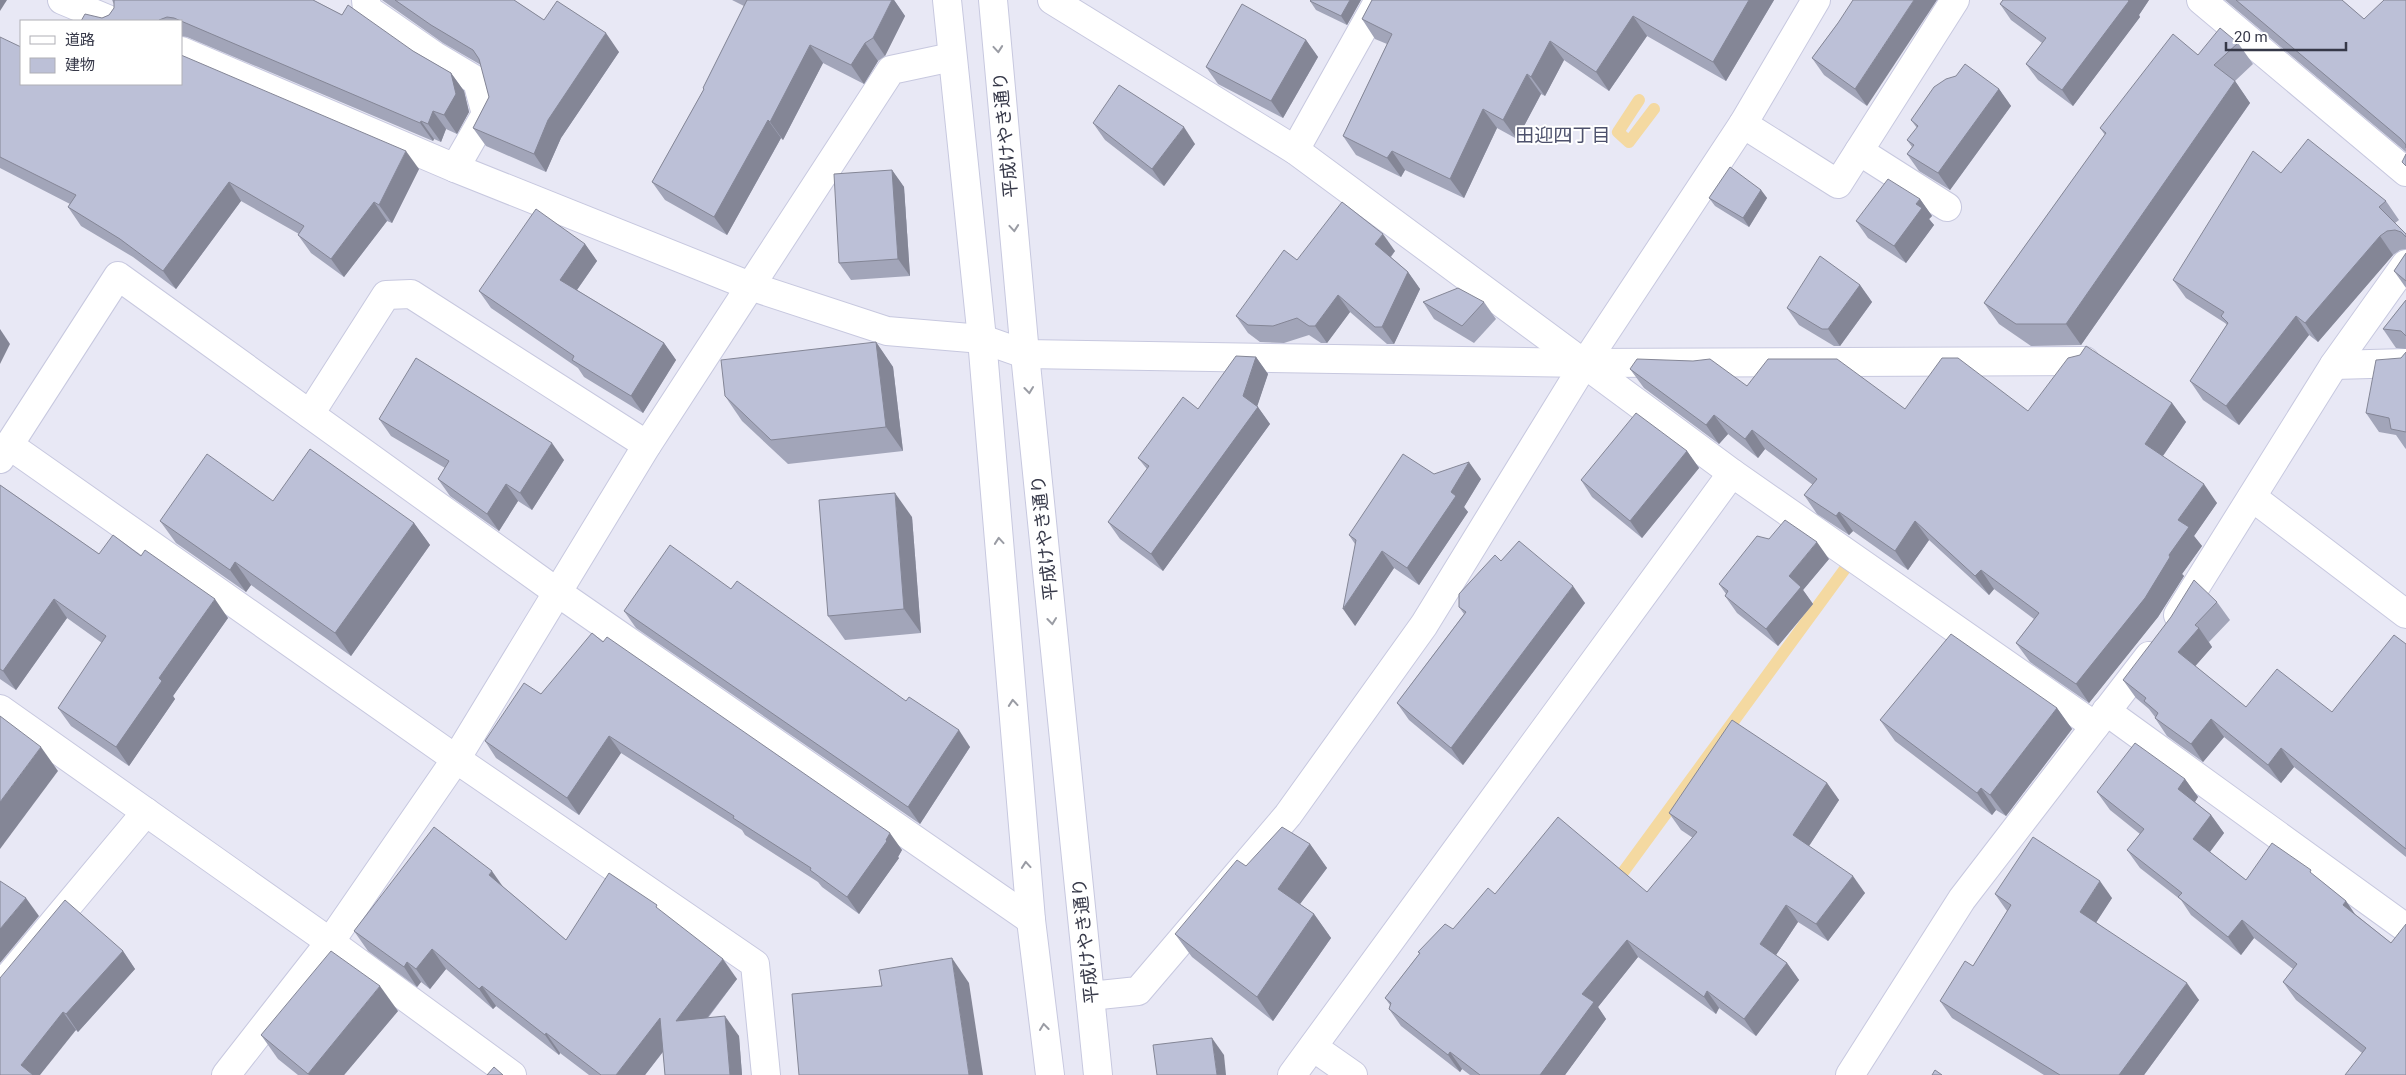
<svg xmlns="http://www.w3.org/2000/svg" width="2406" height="1075" viewBox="0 0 2406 1075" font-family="Roboto,'Noto Sans JP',sans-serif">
  <rect width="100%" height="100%" fill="#e8e8f5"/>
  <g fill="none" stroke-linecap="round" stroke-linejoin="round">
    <g stroke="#f4d9a1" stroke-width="12">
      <polyline points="1639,100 1618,132 1629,142 1654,109"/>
      <polyline points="1613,886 1850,562"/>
    </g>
    <g stroke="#c7c8df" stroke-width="30">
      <g id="minor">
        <polyline points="62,0 112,21"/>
        <polyline points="366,0 367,9 435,56 477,81 486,114 455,168"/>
        <polyline points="947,0 982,339 1031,920 1050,1075"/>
        <polyline points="993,0 1025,354 1098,1075"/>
        <polyline points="1052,0 1295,150 1732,473 2095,726"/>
        <polyline points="2201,0 2406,172"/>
        <polyline points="181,51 455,168 750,286 887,331 982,339 1025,354 1585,363 2085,361"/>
        <polyline points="1743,124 1838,184 1955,0"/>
        <polyline points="1295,150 1379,0"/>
        <polyline points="1859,151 1947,207"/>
        <polyline points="2334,365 2406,363"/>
        <polyline points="310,414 386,295 411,294 647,445"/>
        <polyline points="9,445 456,759 755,964 766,1075"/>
        <polyline points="0,459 118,276 557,592 1031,920"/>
        <polyline points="2252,497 2406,614"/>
        <polyline points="2178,615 2334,365 2406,264"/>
        <polyline points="0,709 330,942 512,1075"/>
        <polyline points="2106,711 2406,928"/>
        <polyline points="0,987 146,812"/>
        <polyline points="1090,996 1138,991 1288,815 1424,625 1585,363 1743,124 1816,0"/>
        <polyline points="1313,1047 1353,1075"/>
        <polyline points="226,1075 330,942 456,759 647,445 891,70 952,57"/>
        <polyline points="1292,1075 1732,473"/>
        <polyline points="1850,1075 1962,899 2149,656"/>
      </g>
    </g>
    <use href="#minor" stroke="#fff" stroke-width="28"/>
  </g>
  <g fill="#a2a5b9">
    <polygon points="112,0 313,0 413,51 451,73 464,91 469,112 457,134 446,129 441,142 434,139 433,141 187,37 181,36 181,21 81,21 102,18 109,15 114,8 114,4"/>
    <polygon points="382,0 514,0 544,20 619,52 561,138 546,172 486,146 473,128 489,97 481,65 443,43"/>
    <polygon points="732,0 894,0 905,16 885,56 878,61 864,84 823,63 783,140 781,138 727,235 665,200 652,182 704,89 703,88 744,6"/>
    <polygon points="1361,0 1347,25 1316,10 1310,1"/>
    <polygon points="1372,0 1774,0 1726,81 1647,36 1609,91 1564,60 1545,96 1541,94 1517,139 1497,128 1464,198 1405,170 1401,177 1356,155 1343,136 1387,44 1375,39 1362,19"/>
    <polygon points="2003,0 2149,0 2139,15 2140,17 2073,106 2038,80 2026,64 2042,43 2011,20 2000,4"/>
    <polygon points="2225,0 2342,0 2364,19 2406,0 2406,152"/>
    <polygon points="1838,23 1867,106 1824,75 1812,58"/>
    <polygon points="0,37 21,84 419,169 392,223 387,221 344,277 311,253 298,235 299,234 241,201 176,289 133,257 81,226 68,207 70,204 0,168"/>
    <polygon points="1306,40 1318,57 1283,118 1218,84 1206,67"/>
    <polygon points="2238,43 2253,64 2235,81 2250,103 2081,345 2031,346 1999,324 1984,303 2105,135 2100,128 2198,55"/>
    <polygon points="1999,89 2011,106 1950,190 1919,171 1907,154 1912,147 1907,140 1917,128 1911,120"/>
    <polygon points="1093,123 1195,144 1164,186 1105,140"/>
    <polygon points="892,170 904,187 910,276 851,280 839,263"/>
    <polygon points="2281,173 2386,201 2399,220 2395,223 2406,234 2406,249 2400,250 2393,255 2318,342 2309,335 2239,425 2203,400 2190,381 2227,325 2225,323 2186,298 2173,280"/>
    <polygon points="1761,190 1767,198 1749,227 1715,206 1709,198"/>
    <polygon points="1920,199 1932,216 1929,219 1934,225 1906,263 1868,238 1856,221"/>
    <polygon points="585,244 597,261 577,290 664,343 676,360 643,413 584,377 578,368 491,308 479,291"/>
    <polygon points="1395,251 1391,257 1408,272 1420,289 1394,344 1387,344 1350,312 1327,343 1321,343 1309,335 1284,343 1260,342 1248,333 1236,316 1297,260"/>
    <polygon points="2406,253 2406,288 2394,271"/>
    <polygon points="1860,285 1872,302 1840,346 1834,346 1799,325 1787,308"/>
    <polygon points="2406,300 2406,349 2396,348 2383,329"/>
    <polygon points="1423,302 1484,302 1496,319 1474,343 1434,319"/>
    <polygon points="876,342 893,367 903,451 788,464 742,421 725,396"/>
    <polygon points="2406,352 2406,449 2405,448 2396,435 2379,432 2366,413 2401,358"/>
    <polygon points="1256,357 1268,374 1257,406 1270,424 1163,571 1120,539 1108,522 1147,469 1138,458 1198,409"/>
    <polygon points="1630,369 1905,409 2028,411 2172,403 2186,422 2163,456 2217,503 2194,536 2202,546 2182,574 2184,576 2158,617 2089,703 2030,662 2016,643 2034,619 1994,589 1989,595 1929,540 1908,570 1853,531 1849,535 1817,514 1804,495 1813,485 1765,449 1758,458 1728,434 1719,444 1644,388"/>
    <polygon points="379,419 564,460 532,510 518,501 499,531 450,496 438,479 445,468 391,436"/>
    <polygon points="1687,451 1699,468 1642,538 1592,497 1581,480"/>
    <polygon points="1434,474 1481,479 1464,507 1468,512 1419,585 1394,568 1355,626 1355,544 1349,535"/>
    <polygon points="0,485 99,554 228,618 173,696 175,699 129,766 71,726 58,708 102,643 67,618 16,690 0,679"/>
    <polygon points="273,501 414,523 430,545 351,656 251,585 246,592 176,543 160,521"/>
    <polygon points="912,517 921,633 845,640 828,616"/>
    <polygon points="1829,559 1803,590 1813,604 1778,646 1737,613 1725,596 1726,594 1719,584"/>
    <polygon points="1501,561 1585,603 1463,765 1409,720 1397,703 1464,614 1459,607"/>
    <polygon points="731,589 970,747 920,824 636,628 624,611"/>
    <polygon points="2217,602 2230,620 2209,642 2212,647 2195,666 2246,707 2332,712 2406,644 2406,857 2294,767 2281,783 2224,737 2203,762 2167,736 2155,718 2155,717 2149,709 2136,698 2123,680"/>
    <polygon points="603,642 902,850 898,857 899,858 859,914 822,887 818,882 745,835 742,830 621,753 579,815 496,758 485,741"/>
    <polygon points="2057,708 2072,729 2006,816 1996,810 1992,815 1895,741 1880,720"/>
    <polygon points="2185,779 2198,797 2195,802 2211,815 2224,833 2210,852 2246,880 2316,877 2346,901 2355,914 2391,943 2406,1075 2362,1053 2296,1000 2283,982 2293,969 2254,938 2241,955 2191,915 2181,900 2140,868 2127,850 2140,834 2110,810 2097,792"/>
    <polygon points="1827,783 1839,800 1809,846 1865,893 1828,941 1798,922 1776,955 1787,963 1799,980 1756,1036 1719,1008 1716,1014 1638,957 1598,1007 1606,1019 1565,1075 1470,1075 1462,1069 1460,1072 1401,1026 1389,1009 1390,1005 1385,998 1420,953 1418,952 1453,929 1495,894 1647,892 1693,838 1681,830 1669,813"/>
    <polygon points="1310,844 1327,868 1300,904 1314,914 1331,938 1273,1021 1192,957 1175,934 1246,866"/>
    <polygon points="502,886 566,940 662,912 737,979 708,1018 739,1036 742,1075 665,1075 663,1052 645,1075 589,1075 560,1053 559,1055 496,1006 493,1009 446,969 430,989 421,982 417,987 368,951 354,931"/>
    <polygon points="1995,894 2112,898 2096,922 2199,1000 2144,1075 2044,1075 1952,1018 1940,1001 1973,966 2007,911"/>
    <polygon points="123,951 135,969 78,1032 76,1030 0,1075"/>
    <polygon points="398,1011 344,1075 298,1075 278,1059 261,1035"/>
  </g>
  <g fill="#848696">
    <polygon points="0,0 7,0 0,11"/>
    <polygon points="892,0 894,0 905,16 885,56 873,38"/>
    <polygon points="1350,0 1361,0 1347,25 1341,16"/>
    <polygon points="1749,0 1774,0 1726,81 1713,62"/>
    <polygon points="1914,0 1937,0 1867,106 1855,89"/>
    <polygon points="2127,0 2149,0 2139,15 2140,17 2073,106 2062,90"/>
    <polygon points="1633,16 1647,36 1609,91 1596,72"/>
    <polygon points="606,33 619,52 561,138 546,172 534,154 548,120"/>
    <polygon points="1306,40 1318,57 1283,118 1271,101"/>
    <polygon points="1550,41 1564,60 1545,96 1531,77"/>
    <polygon points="865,43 878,61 864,84 851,65"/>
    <polygon points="810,45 823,63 783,140 770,122"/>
    <polygon points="451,73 464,91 469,112 457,134 444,115"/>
    <polygon points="1527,74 1541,94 1517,139 1503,120"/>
    <polygon points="2235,81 2250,103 2081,345 2066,324"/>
    <polygon points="1999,89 2011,106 1950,190 1938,173"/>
    <polygon points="1483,109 1497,128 1464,198 1450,179"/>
    <polygon points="433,111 446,129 441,142 428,124"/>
    <polygon points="768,120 781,138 727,235 714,217"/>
    <polygon points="421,121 434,139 433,141 420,123"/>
    <polygon points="1184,127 1195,144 1164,186 1152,169"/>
    <polygon points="406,151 419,169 392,223 379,205"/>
    <polygon points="1392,151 1405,170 1401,177 1387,158"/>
    <polygon points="892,170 904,187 910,276 898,259"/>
    <polygon points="229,182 241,201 176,289 163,271"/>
    <polygon points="1761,190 1767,198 1749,227 1743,218"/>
    <polygon points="1920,199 1932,216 1929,219 1934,225 1906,263 1894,246 1916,204"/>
    <polygon points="374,202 387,221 344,277 331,259"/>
    <polygon points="1383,234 1395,251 1387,261 1375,244"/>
    <polygon points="2380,236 2393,255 2318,342 2305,323"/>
    <polygon points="585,244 597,261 572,297 560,280"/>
    <polygon points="1408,272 1420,289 1394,344 1382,327"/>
    <polygon points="1860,285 1872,302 1840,346 1828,329"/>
    <polygon points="1338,295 1350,312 1327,343 1315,326"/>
    <polygon points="2296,316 2309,335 2239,425 2226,406"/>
    <polygon points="0,329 10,344 0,364"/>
    <polygon points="876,342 893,367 903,451 886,427"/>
    <polygon points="664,343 676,360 643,413 631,396"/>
    <polygon points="1256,357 1268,374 1256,410 1258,407 1270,424 1163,571 1151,554 1243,396"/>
    <polygon points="2172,403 2186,422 2158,463 2145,444"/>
    <polygon points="1714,415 1728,434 1719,444 1706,425"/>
    <polygon points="1752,430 1765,449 1758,458 1745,439"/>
    <polygon points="552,443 564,460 532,510 520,493"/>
    <polygon points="1687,451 1699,468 1642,538 1630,521"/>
    <polygon points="1469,462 1481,479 1464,507 1468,512 1419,585 1407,568 1451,492"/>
    <polygon points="506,484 518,501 499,531 487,514"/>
    <polygon points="2204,484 2217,503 2194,536 2202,546 2182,574 2184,576 2158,617 2089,703 2076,684 2169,555 2178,520"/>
    <polygon points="895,493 912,517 921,633 904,609"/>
    <polygon points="1839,512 1853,531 1849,535 1836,516"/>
    <polygon points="1915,521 1929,540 1908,570 1895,551"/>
    <polygon points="414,523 430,545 351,656 335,633"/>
    <polygon points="1817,542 1829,559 1803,590 1813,604 1778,646 1766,629 1789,576"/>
    <polygon points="1382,551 1394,568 1355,626 1343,609"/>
    <polygon points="235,562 251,585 246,592 230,570"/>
    <polygon points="1981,570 1994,589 1989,595 1975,576"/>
    <polygon points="1573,586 1585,603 1463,765 1451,748"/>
    <polygon points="54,599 67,618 16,690 3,671"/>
    <polygon points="215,599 228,618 173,696 175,699 129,766 116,747 159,678"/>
    <polygon points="2199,628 2212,647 2191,671 2178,652"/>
    <polygon points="2057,708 2072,729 2006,816 1990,795"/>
    <polygon points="2211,719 2224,737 2203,762 2191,744"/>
    <polygon points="959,730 970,747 920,824 908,807"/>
    <polygon points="609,736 621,753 579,815 567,798"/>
    <polygon points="41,747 58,771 0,849 0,802"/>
    <polygon points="2281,748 2294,767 2281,783 2268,765"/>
    <polygon points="2185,779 2198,797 2191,808 2178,789"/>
    <polygon points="1827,783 1839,800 1805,852 1793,835"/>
    <polygon points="1981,788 1996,810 1992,815 1977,793"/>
    <polygon points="2211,815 2224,833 2206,857 2193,839"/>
    <polygon points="890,833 902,850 898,857 899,858 859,914 847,897"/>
    <polygon points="1310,844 1327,868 1294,912 1278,889"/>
    <polygon points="492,871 506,891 489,875"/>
    <polygon points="1853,876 1865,893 1828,941 1816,924"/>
    <polygon points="2100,881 2112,898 2092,929 2080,912"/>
    <polygon points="26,898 39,916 0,963 0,929"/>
    <polygon points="2346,901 2358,919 2343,905"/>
    <polygon points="1786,905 1798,922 1772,961 1760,944"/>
    <polygon points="1314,914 1331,938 1273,1021 1257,997"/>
    <polygon points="2242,920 2254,938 2241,955 2228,937"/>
    <polygon points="1627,940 1638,957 1598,1007 1606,1019 1565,1075 1540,1075 1582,994"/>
    <polygon points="432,949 446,969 430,989 416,969"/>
    <polygon points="123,951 135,969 78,1032 66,1014"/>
    <polygon points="952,958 969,983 983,1075 969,1075"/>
    <polygon points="723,959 737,979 690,1040 676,1021"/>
    <polygon points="407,962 421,982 417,987 404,967"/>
    <polygon points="1787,963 1799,980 1756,1036 1744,1019"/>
    <polygon points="2187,983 2199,1000 2144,1075 2119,1075"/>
    <polygon points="380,986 398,1011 344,1075 309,1075 308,1074"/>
    <polygon points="482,986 496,1006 493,1009 479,989"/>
    <polygon points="1707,991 1719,1008 1716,1014 1704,997"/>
    <polygon points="63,1012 76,1030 40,1075 28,1075 21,1065"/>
    <polygon points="725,1016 739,1036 742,1075 730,1075"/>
    <polygon points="660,1018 674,1037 645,1075 616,1075"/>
    <polygon points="546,1033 560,1053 559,1055 545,1035"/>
    <polygon points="1212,1038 1224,1055 1226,1075 1217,1075"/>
    <polygon points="1450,1052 1462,1069 1460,1072 1448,1055"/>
  </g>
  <g fill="#bcc0d7" stroke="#848696">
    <polygon points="114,0 313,0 342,15 348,5 413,51 451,73 456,94 444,115 433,111 428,124 421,121 420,123 174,18 167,17 159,20 158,21 81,21 85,14 102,18 109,15 114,8"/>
    <polygon points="395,0 514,0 544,20 557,1 606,33 548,120 534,154 473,128 489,97 479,59 473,50 431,25"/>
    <polygon points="747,0 892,0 873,38 865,43 851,65 810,45 770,122 768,120 714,217 652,182 704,89 703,88"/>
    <polygon points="1311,0 1350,0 1341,16 1310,1"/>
    <polygon points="1372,0 1749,0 1713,62 1633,16 1596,72 1550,41 1531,77 1527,74 1503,120 1483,109 1450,179 1392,151 1387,158 1343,136 1392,34 1362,19"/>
    <polygon points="1853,0 1914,0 1855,89 1812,58 1838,23"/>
    <polygon points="2003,0 2128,0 2129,1 2062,90 2026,64 2046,38 2000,4"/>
    <polygon points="2236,0 2342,0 2364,19 2384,0 2406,0 2406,148 2406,145 2401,139"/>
    <polygon points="1242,4 1306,40 1271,101 1206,67"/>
    <polygon points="2220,28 2238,43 2214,65 2235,81 2066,324 2016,324 1984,303 2106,133 2100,128 2173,34 2198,55"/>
    <polygon points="0,37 21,47 21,84 181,84 181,55 406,151 379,205 374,202 331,259 298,235 304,226 229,182 163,271 120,239 68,207 76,195 0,157"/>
    <polygon points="1965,64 1999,89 1938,173 1907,154 1914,145 1907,140 1918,126 1911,120 1934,87 1946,79 1956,76"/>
    <polygon points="1119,85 1184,127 1152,169 1093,123"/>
    <polygon points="2308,139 2386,201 2379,207 2406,234 2406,237 2401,232 2395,230 2387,231 2380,236 2305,323 2296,316 2226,406 2190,381 2228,323 2221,316 2224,312 2173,280 2253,151 2281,173"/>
    <polygon points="2406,154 2406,166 2402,162"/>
    <polygon points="1730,167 1761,190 1743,218 1709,198"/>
    <polygon points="892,170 898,259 839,263 834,174"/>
    <polygon points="1888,179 1920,199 1916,204 1922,208 1894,246 1856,221"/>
    <polygon points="1342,202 1383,234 1375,244 1408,272 1382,327 1375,327 1338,295 1315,326 1309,326 1297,318 1273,326 1248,325 1236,316 1284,250 1297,260"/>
    <polygon points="536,209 585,244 560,280 664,343 631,396 572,360 574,356 479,291"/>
    <polygon points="2406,253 2406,281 2394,271"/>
    <polygon points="1820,256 1860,285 1828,329 1822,329 1787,308"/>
    <polygon points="1458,288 1484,302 1462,326 1423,302"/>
    <polygon points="2406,300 2406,336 2401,331 2383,329"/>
    <polygon points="876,342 886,427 771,440 725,396 721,360"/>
    <polygon points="2086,346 2172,403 2145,444 2204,484 2178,520 2189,527 2169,555 2170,557 2145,598 2076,684 2016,643 2039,613 1981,570 1975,576 1915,521 1895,551 1839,512 1836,516 1804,495 1817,479 1752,430 1745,439 1714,415 1706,425 1630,369 1637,359 1693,361 1710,359 1747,386 1768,359 1837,359 1905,409 1942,358 1958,358 2028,411 2068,358 2080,355"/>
    <polygon points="2406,352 2406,432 2391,429 2389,418 2366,413 2376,360 2401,358"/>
    <polygon points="1236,356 1256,357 1243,396 1258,407 1151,554 1108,522 1149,466 1138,458 1183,397 1198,409"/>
    <polygon points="416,358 552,443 520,493 506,484 487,514 438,479 449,461 379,419"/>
    <polygon points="1636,413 1687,451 1630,521 1581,480"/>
    <polygon points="310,449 414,523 335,633 235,562 230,570 160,521 207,454 273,501"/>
    <polygon points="1403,454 1434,474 1469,462 1451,492 1456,496 1407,568 1382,551 1343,609 1356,540 1349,535"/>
    <polygon points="0,485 99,554 113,535 141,556 145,550 215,599 159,678 162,681 116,747 58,708 106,636 54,599 3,671 0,669"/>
    <polygon points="895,493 904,609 828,616 819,500"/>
    <polygon points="1785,520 1817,542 1789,576 1801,587 1766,629 1725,596 1728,591 1719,584 1757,536 1769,539"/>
    <polygon points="1519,541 1573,586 1451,748 1397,703 1466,612 1459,607 1459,594 1495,555 1501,561"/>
    <polygon points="670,545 731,589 737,581 906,701 909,697 959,730 908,807 624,611"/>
    <polygon points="2194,580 2217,602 2195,625 2199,628 2178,652 2246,707 2277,669 2332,712 2394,635 2406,644 2406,849 2281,748 2268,765 2211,719 2191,744 2155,718 2158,713 2144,701 2146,698 2123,680 2171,617"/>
    <polygon points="592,633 603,642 607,637 890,833 886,840 887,841 847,897 810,870 811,868 733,818 734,816 609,736 567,798 485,741 524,683 541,694"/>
    <polygon points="1951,634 2057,708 1990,795 1981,788 1977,793 1880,720"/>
    <polygon points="0,716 41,747 0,802"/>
    <polygon points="1732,720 1827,783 1793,835 1853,876 1816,924 1786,905 1760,944 1787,963 1744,1019 1707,991 1704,997 1627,940 1582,994 1594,1002 1540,1075 1480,1075 1450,1052 1448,1055 1389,1009 1391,1003 1385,998 1420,953 1418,952 1445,924 1453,929 1488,888 1495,894 1558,817 1647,892 1697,832 1669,813"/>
    <polygon points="2135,743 2185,779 2178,789 2211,815 2193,839 2246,880 2272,843 2311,870 2310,872 2346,901 2343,905 2391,943 2406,924 2406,1075 2345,1075 2366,1048 2283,982 2297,964 2242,920 2228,937 2178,897 2182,893 2127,850 2144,829 2097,792"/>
    <polygon points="434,827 492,871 489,875 566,940 609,873 657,905 656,907 723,959 676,1021 725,1016 730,1075 665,1075 660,1018 616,1075 601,1075 546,1033 545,1035 482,986 479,989 432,949 416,969 407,962 404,967 354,931"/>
    <polygon points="1282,827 1310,844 1278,889 1314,914 1257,997 1175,934 1237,860 1246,866"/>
    <polygon points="2033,837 2100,881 2080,912 2187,983 2119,1075 2060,1075 1940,1001 1965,961 1973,966 2011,905 1995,894"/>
    <polygon points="0,881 26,898 0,929"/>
    <polygon points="65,900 123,951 66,1014 63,1012 21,1065 33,1075 0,1075 0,978"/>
    <polygon points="331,951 380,986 308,1074 261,1035"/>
    <polygon points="952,958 969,1075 799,1075 792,994 882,986 879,970"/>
    <polygon points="1212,1038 1217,1075 1157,1075 1153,1045"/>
    <polygon points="494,1067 503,1075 487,1075"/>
    <polygon points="1935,1070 1942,1075 1932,1075"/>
  </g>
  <defs><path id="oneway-chevron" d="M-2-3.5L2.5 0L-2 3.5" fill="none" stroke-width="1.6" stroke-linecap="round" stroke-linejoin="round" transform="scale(1.25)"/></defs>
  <g stroke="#9a9ca4">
    <use href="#oneway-chevron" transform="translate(998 49) rotate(85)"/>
    <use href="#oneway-chevron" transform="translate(1014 228) rotate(85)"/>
    <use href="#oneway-chevron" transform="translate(1029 390) rotate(84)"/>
    <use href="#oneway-chevron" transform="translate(999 541) rotate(-95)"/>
    <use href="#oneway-chevron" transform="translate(1052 621) rotate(84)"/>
    <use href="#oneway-chevron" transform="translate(1013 703) rotate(-95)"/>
    <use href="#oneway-chevron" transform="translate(1026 865) rotate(-95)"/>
    <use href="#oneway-chevron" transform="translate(1044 1027) rotate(-97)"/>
  </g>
  <g text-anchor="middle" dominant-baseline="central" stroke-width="4" stroke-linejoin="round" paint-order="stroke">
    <g font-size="18" fill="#363848" stroke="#fff">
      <text transform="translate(1005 135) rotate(-95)">平成けやき通り</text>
      <text transform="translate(1044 538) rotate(-96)">平成けやき通り</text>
      <text transform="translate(1085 941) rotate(-96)">平成けやき通り</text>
    </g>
    <g font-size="19" fill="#4d516c" stroke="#fff">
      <text x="1563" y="135">田迎四丁目</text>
    </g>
  </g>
  <rect x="20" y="20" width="162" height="65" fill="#ffffff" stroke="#afafb6"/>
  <rect x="30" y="36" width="25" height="8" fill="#ffffff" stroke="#afafb6"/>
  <text x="65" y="45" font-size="15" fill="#363848">道路</text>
  <rect x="30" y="58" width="25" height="15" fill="#bcc0d7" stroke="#afafb6"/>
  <text x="65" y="70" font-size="15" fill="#363848">建物</text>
  <path d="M2226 42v8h120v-8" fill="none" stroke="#363848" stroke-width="2.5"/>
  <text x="2234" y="42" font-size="15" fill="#363848" stroke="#ffffff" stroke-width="4" paint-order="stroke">20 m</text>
</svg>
